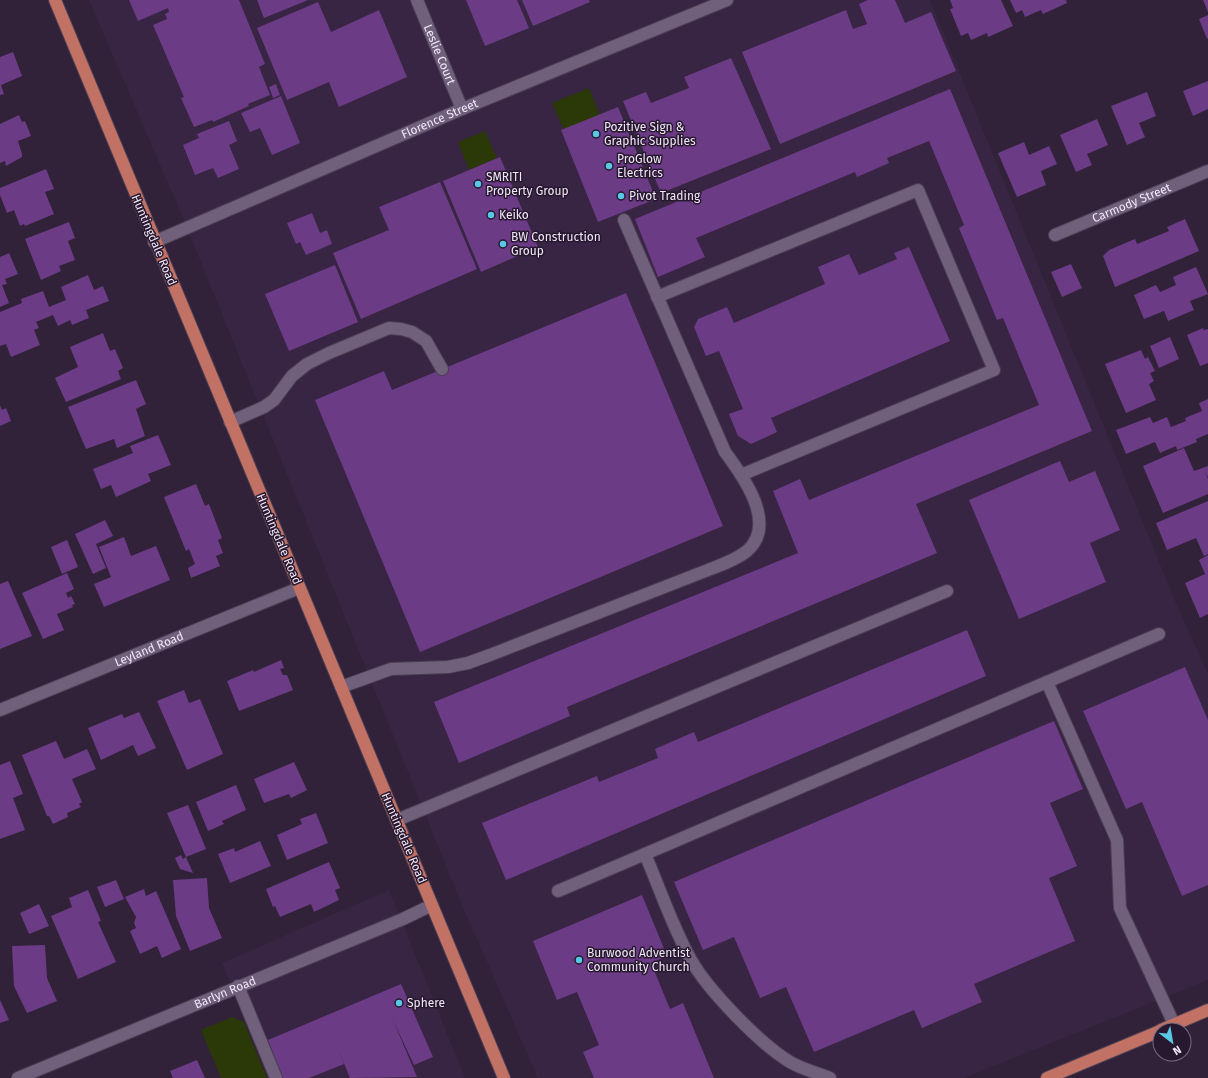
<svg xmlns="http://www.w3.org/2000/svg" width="1208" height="1078" viewBox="0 0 1208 1078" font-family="'Fira Sans',sans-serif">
  <rect width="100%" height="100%" fill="#312239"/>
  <g fill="#382543">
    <polygon points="89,0 930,0 1175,601 1208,674 1208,980 964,1078 538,1078 462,905 181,213"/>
    <polygon points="389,890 465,1078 270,1078 222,963"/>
  </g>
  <g fill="#2b3908">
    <polygon points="589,88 600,115 564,130 552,103"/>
    <polygon points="485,131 497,158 469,170 458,142"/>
    <polygon points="232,1017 244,1022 267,1078 221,1078 201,1030"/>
  </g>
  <g fill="#6b3b85">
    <polygon points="129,0 239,0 265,64 259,67 270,95 248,104 249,106 213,122 212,120 194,127 181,98 184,97 153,25 167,19 165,14 169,12 168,8 138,21"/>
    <polygon points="257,0 308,0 264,18"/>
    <polygon points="466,0 517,0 529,28 485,46"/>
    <polygon points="522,0 589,0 590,2 533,26"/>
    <polygon points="868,0 895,0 905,23 931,12 956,71 780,144 742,52 846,10 853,29 867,24 859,4"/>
    <polygon points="950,0 1001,0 1013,26 988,37 987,33 971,40 968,33 961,36 950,9 953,8"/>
    <polygon points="1010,0 1066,0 1067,3 1043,14 1041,10 1025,17 1022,10 1016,13"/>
    <polygon points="1203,0 1208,0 1208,12"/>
    <polygon points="318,2 331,32 379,10 407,77 339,107 329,82 287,100 257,28"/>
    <polygon points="1208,15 1208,38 1207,39 1199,19"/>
    <polygon points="13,52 22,76 1,85 4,94 0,95 0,57"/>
    <polygon points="731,58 771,149 661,193 623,101 646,92 651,103 689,88 684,77"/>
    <polygon points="1208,81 1208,109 1193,116 1183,91"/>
    <polygon points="276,84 280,95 273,98 269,87"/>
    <polygon points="950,89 1092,431 916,504 937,553 567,707 570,716 459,763 434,702 798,553 773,491 800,479 809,500 1039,405 1003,318 997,320 959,228 964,225 929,141 887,158 889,163 857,177 855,172 696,238 705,257 658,277 635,219"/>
    <polygon points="1147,92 1156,116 1139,123 1145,137 1127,145 1111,106"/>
    <polygon points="281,96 300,143 272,155 260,128 250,132 241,113"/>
    <polygon points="618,107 656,199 598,222 561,130"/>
    <polygon points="19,115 22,122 25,121 31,136 18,141 22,154 22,157 6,166 5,161 0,163 0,124"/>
    <polygon points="1097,119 1108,145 1087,154 1092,165 1076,172 1060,135"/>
    <polygon points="229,121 237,141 229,145 239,169 218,178 213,168 195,175 183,145 199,138 197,134"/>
    <polygon points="1024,142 1029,155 1049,146 1057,164 1041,171 1046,185 1017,197 998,153"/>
    <polygon points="500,157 538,247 481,272 443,181"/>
    <polygon points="46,169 54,189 45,192 54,214 25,226 24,224 20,226 14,210 7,213 0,195 0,188"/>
    <polygon points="440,182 477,269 361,319 333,253 389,230 379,207"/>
    <polygon points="312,213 320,233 327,230 332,244 306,255 300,242 296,244 287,223"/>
    <polygon points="1185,219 1199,251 1115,287 1103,256 1109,250 1135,239 1137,244 1169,231 1167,227"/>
    <polygon points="69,222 75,238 68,241 75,260 59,266 61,271 41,280 25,239"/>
    <polygon points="909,247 950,341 771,418 777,432 751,444 738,436 729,414 743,409 719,351 706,356 694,327 698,319 727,307 734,323 825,284 818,267 849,254 859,275 897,259 894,253"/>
    <polygon points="9,253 18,274 5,279 7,284 2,285 9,303 0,307 0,257"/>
    <polygon points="1071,264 1082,288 1062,297 1051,272"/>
    <polygon points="335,265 358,322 289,351 265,294"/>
    <polygon points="1196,267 1208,294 1190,301 1194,310 1168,321 1164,311 1144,319 1134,295 1156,285 1160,292 1176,285 1173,277"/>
    <polygon points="88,275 94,290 103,286 109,301 86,310 89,318 72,325 70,320 58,326 53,315 36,322 39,328 34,330 40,345 11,357 6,344 0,346 0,312 22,303 21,299 43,291 49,307 66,300 61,287"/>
    <polygon points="626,293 723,526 420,652 315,400 384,371 392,390"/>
    <polygon points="1203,328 1204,330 1208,329 1208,363 1200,366 1187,335"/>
    <polygon points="103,333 110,351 115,349 123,368 118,371 121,379 66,402 55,378 78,367 70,347"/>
    <polygon points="1170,337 1179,359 1159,368 1150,346"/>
    <polygon points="1141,350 1145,359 1148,357 1155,371 1150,373 1154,381 1149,384 1156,400 1126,413 1105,364"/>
    <polygon points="136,380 146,404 136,409 145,436 117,448 114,439 86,449 68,407"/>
    <polygon points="1208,399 1208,434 1196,439 1197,442 1177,450 1176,446 1160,453 1155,442 1126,454 1116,430 1150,417 1153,423 1167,417 1171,427 1186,421 1185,418 1202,411 1199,403"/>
    <polygon points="0,405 2,410 6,408 11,421 0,426"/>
    <polygon points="158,435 171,465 148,474 151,481 116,497 111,485 101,489 93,469 133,453 130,446"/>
    <polygon points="1184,448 1194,471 1208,466 1208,477 1205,471 1208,479 1208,494 1163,513 1143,466"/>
    <polygon points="1060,461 1069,482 1095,471 1120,530 1090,543 1106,582 1019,619 969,500"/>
    <polygon points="196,484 205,506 209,504 222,538 218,540 223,553 216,556 220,566 191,578 188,568 195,564 189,549 186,551 164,497"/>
    <polygon points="1208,501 1208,554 1204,556 1196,538 1167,550 1156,523"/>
    <polygon points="105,520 113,536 96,544 106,568 93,574 75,534"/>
    <polygon points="124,537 131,556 156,546 170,580 104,607 94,584 111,577 99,547"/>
    <polygon points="67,540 78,567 62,574 51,547"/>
    <polygon points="1208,555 1208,614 1200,618 1185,583 1205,574 1199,560"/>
    <polygon points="67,573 74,589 66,593 68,598 71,596 75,604 72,605 73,607 57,614 64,630 43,639 22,593"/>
    <polygon points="8,581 32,636 0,649 0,584"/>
    <polygon points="967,630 986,676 506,880 482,823 597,776 599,782 658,758 655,749 694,732 698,742"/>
    <polygon points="281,660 284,668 280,669 283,675 287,675 293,690 239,711 227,681 253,670 254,672"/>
    <polygon points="1185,667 1208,720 1208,885 1182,896 1142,802 1126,809 1083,711"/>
    <polygon points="184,690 189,703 200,699 223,754 187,770 157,701"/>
    <polygon points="139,712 156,748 138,756 133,745 101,760 88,728 122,714 124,718"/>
    <polygon points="1054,721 1083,789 1050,803 1077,866 1049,878 1075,941 974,984 982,1002 922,1028 914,1010 814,1052 786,987 760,998 734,937 703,950 674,882"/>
    <polygon points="56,741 64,759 87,749 96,769 72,779 82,802 79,804 81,807 67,813 68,817 53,824 49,816 47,816 22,755"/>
    <polygon points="10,761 23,794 13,798 25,830 0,839 0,765"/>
    <polygon points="294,762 307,790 291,798 289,794 264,803 254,779"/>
    <polygon points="236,785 246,810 222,821 224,824 208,831 196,802"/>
    <polygon points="188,805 206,849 186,857 167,813"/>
    <polygon points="316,813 328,843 287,860 277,835 302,824 300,819"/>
    <polygon points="260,841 271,866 230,883 218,854 234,848 235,852"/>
    <polygon points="181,855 183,859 186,857 193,873 180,869 175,858"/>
    <polygon points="329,862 340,888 335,890 339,900 314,912 311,904 280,917 275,906 273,907 266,889"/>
    <polygon points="207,878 209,908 222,938 190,951 176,916 173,880"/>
    <polygon points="116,880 124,899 105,907 97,887"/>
    <polygon points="144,889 146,896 156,891 181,949 162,958 157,946 140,954 130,931 136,928 134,923 136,917 125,897"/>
    <polygon points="88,890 101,921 98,922 116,962 78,979 51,916 72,907 69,898"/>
    <polygon points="642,895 667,956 651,963 670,1009 683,1003 714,1078 594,1078 583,1052 599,1045 577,992 557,1000 533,941"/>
    <polygon points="39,904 49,926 29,934 20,913"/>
    <polygon points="45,945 47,978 57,1001 27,1013 14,986 12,946"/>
    <polygon points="401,984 433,1057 414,1065 393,1020 417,1077 350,1078 337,1046 344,1064 309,1078 283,1078 268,1040"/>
    <polygon points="0,1000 9,1020 0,1023"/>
    <polygon points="197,1060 205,1078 173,1078 170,1071"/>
  </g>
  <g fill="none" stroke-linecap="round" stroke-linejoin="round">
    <g stroke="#4c3f54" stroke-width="14">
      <g id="lane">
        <polyline points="657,297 918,190 994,370 741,475"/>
        <polyline points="230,422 264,407 274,400 292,376 307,364 329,353 389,328 401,329 412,332 426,341 442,369"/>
        <polyline points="1047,682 1117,840 1120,908 1174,1024"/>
        <path d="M341 687 391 669 448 667 468 663 490 655 708 570C721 565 736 560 747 551 778 524 743 476 725 452L624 220"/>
        <polyline points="397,820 947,591"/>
        <polyline points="558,891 645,854"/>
        <polyline points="238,986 276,1078"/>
        <path d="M830 1078C817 1073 802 1069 790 1062 760 1044 708 990 691 960 672 926 660 889 645 854L1159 634"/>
      </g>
    </g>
    <g stroke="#4c3f54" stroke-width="14">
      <g id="street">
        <path id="s1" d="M417 0 462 109"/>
        <path id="s2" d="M1055 235 1208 171"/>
        <path id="s3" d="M154 242 462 109 727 0"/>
        <path id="s4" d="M0 710 299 588"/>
        <path id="s5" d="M18 1078 403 919 432 905"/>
      </g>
    </g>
    <g stroke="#4c3f54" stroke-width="14">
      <g id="primary">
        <polyline points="55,0 504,1078"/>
        <polyline points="1161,1030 1208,1010"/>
        <polyline points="1047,1078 1160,1031"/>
      </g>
    </g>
    <use href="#lane" stroke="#70607b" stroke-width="12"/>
    <use href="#street" stroke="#70607b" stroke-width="12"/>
    <use href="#primary" stroke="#c27264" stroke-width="12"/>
  </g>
  <g fill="#59c8e5" stroke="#27182f" stroke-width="1.5">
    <circle cx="596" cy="134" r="4"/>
    <circle cx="609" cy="166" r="4"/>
    <circle cx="478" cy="184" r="4"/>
    <circle cx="621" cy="196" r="4"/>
    <circle cx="491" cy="215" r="4"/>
    <circle cx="503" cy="244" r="4"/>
    <circle cx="579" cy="960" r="4"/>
    <circle cx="399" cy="1003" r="4"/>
  </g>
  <g text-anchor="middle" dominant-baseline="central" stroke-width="3" stroke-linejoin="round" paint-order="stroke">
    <g font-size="12" fill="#f1e7f7" stroke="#27182f">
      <text stroke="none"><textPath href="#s1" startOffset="59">Leslie Court</textPath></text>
      <text stroke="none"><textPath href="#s3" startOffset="311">Florence Street</textPath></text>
      <text stroke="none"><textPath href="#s2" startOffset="83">Carmody Street</textPath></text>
      <text transform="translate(154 240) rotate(67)">Huntingdale Road</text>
      <text transform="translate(279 539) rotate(67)">Huntingdale Road</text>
      <text stroke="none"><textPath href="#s4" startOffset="161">Leyland Road</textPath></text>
      <text transform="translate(404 838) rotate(67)">Huntingdale Road</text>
      <text stroke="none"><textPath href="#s5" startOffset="224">Barlyn Road</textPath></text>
    </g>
    <g font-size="12" fill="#f1e7f7" stroke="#27182f" text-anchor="start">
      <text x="604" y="127">Pozitive Sign &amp;<tspan x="604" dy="14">Graphic Supplies</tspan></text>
      <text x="617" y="159">ProGlow<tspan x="617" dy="14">Electrics</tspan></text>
      <text x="486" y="177">SMRITI<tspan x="486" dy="14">Property Group</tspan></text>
      <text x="629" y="196">Pivot Trading</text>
      <text x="499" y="215">Keiko</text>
      <text x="511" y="237">BW Construction<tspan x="511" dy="14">Group</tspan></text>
      <text x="587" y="953">Burwood Adventist<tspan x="587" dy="14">Community Church</tspan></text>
      <text x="407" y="1003">Sphere</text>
    </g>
  </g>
  <g transform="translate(1172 1042) rotate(149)"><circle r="19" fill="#27182f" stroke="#786b7f"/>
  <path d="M0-3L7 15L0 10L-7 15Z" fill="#59c8e5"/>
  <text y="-6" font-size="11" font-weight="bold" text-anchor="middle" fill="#f1e7f7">N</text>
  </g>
</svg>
